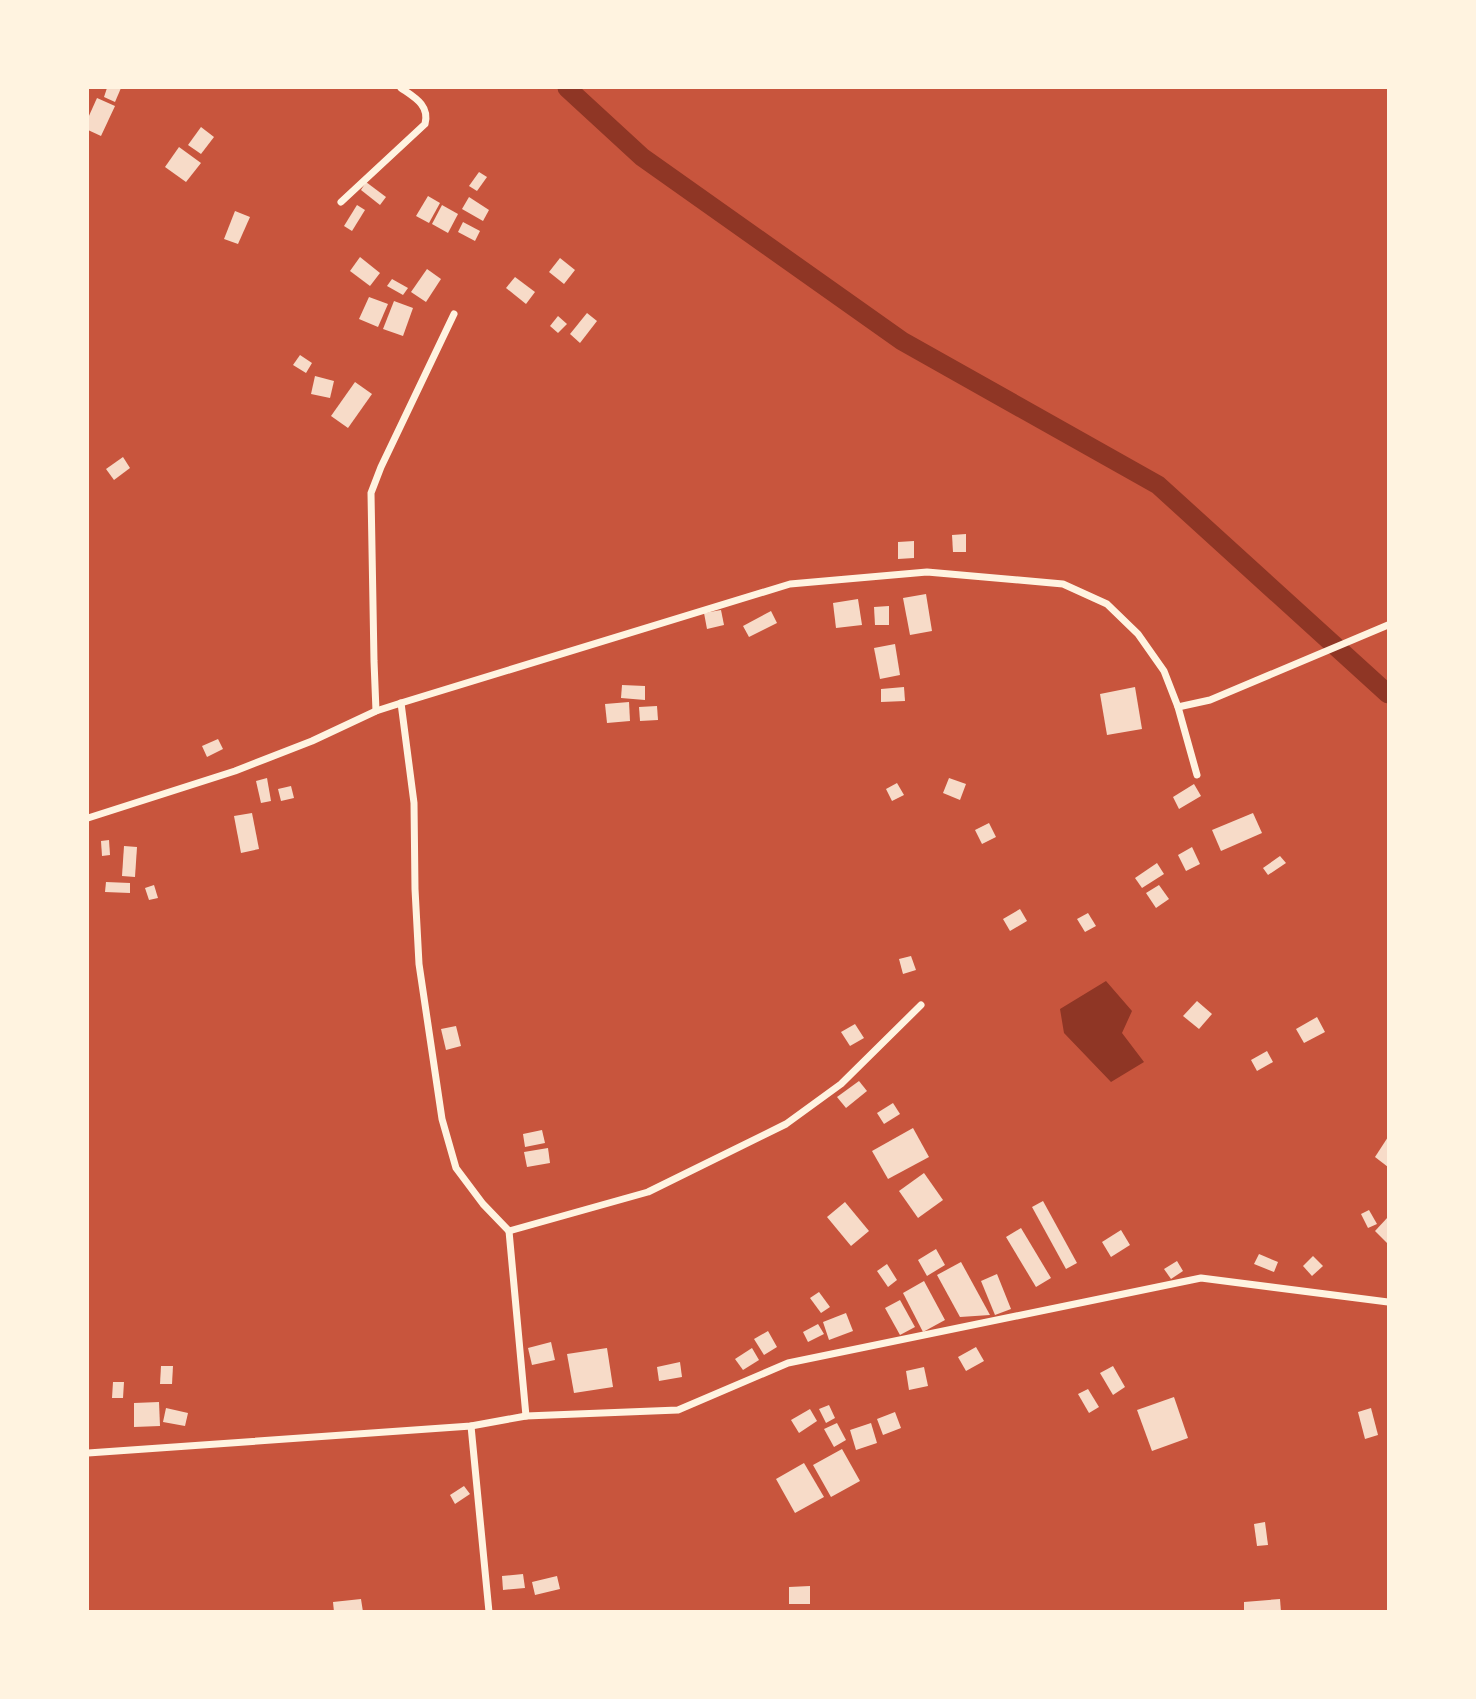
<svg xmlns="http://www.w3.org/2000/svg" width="1476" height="1699" viewBox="0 0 1476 1699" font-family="'Alegreya Sans',sans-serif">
  <rect width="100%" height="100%" fill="#c8553d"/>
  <polygon fill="#8f3625" points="1106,981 1132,1011 1122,1033 1144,1062 1111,1082 1064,1033 1060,1009"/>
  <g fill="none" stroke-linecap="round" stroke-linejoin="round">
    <polyline stroke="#8f3625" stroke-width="19" points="567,88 642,157 902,341 1158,485 1388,694"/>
  </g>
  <g fill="#f7dbc8">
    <polygon points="107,88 121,88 115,102 104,97"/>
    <polygon points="97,98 115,106 101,136 88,130 88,118"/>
    <polygon points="201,127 214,137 201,154 188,145"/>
    <polygon points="179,147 201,163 186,182 165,167"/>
    <polygon points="479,172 487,177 477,191 469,186"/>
    <polygon points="366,182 386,197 380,205 361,190"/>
    <polygon points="428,196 440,203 429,223 416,216"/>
    <polygon points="469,197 489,210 483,221 462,209"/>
    <polygon points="357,205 365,210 352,231 344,226"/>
    <polygon points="442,205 458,214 448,233 432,224"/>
    <polygon points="235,211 250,217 238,244 224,239"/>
    <polygon points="463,222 480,231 475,241 458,232"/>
    <polygon points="360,257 380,273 370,286 350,271"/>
    <polygon points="560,258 575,270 564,284 549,272"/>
    <polygon points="427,269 441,279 426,302 411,292"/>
    <polygon points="515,277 535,292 526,304 506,288"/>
    <polygon points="392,279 408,288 403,295 387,286"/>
    <polygon points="369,297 388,304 378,327 359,319"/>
    <polygon points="394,301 413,308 403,336 383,329"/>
    <polygon points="587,313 597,321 580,343 570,334"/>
    <polygon points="558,316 567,324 558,333 550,326"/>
    <polygon points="300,355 312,363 306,373 293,365"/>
    <polygon points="315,376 334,381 330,398 311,394"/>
    <polygon points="355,382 372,394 348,428 331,416"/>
    <polygon points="123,457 130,468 114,480 106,469"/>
    <polygon points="966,534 966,552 953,552 952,535"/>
    <polygon points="914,541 914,558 898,559 898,542"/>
    <polygon points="926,594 932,631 910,635 903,598"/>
    <polygon points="858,599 862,625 836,628 833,603"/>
    <polygon points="889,606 889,625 875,625 874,607"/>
    <polygon points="721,610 724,625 707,629 704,613"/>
    <polygon points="771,611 777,623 749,637 743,626"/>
    <polygon points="895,644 900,675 880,679 874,648"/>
    <polygon points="622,685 645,686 645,700 621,698"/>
    <polygon points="904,687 905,701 881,702 881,689"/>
    <polygon points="1135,687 1142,729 1107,735 1100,694"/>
    <polygon points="629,702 630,721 607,723 605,704"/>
    <polygon points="657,706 658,720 640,721 639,707"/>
    <polygon points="218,739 223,749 207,757 202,746"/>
    <polygon points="267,778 271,801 261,803 256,781"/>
    <polygon points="949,778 966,784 960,800 943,793"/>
    <polygon points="897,783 904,795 892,801 886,789"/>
    <polygon points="1194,784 1201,796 1179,809 1173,797"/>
    <polygon points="291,786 294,798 281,801 278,789"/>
    <polygon points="252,813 259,849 241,853 234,816"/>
    <polygon points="1253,813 1262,833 1221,851 1212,830"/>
    <polygon points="989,823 996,837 982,844 975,830"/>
    <polygon points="109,840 110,855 102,856 101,841"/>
    <polygon points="124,846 137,847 135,877 122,876"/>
    <polygon points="1192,847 1200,864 1186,871 1178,855"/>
    <polygon points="1280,856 1286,863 1268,875 1263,868"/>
    <polygon points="1157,863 1164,874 1142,888 1135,878"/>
    <polygon points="106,882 130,883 130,893 105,892"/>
    <polygon points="154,885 158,898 149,900 145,888"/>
    <polygon points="1159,885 1169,899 1156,908 1146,893"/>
    <polygon points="1020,909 1027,921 1010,931 1003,919"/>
    <polygon points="1088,913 1096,926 1085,932 1077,919"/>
    <polygon points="911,956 916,970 903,974 899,959"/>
    <polygon points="1197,1001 1212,1014 1199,1029 1183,1016"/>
    <polygon points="1317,1017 1325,1032 1304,1043 1296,1029"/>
    <polygon points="855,1024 864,1038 850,1046 841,1032"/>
    <polygon points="456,1026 461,1046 446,1050 441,1029"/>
    <polygon points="1267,1051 1273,1062 1257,1071 1251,1060"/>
    <polygon points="859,1081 867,1091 846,1108 837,1097"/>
    <polygon points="893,1103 900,1114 884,1124 877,1113"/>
    <polygon points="913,1128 929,1157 888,1179 872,1151"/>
    <polygon points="542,1130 545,1143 525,1147 523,1134"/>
    <polygon points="1388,1137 1388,1167 1375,1157"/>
    <polygon points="548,1148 550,1163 527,1167 524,1152"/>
    <polygon points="924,1173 943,1200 918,1218 899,1191"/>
    <polygon points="1043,1201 1077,1263 1066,1269 1032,1207"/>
    <polygon points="845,1202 869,1231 851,1246 827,1217"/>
    <polygon points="1369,1210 1377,1224 1368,1228 1361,1214"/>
    <polygon points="1388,1217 1388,1244 1375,1231"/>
    <polygon points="1021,1228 1051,1278 1036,1287 1006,1237"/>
    <polygon points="1121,1230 1130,1245 1111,1257 1102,1242"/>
    <polygon points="936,1249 945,1265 927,1276 918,1260"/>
    <polygon points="1259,1254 1278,1262 1274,1272 1254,1264"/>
    <polygon points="1313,1256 1323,1266 1312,1276 1303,1266"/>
    <polygon points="1177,1261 1183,1271 1171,1279 1164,1269"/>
    <polygon points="961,1262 990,1315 960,1317 937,1275"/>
    <polygon points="887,1264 897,1280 888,1287 877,1271"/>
    <polygon points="997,1274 1011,1309 995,1315 981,1281"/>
    <polygon points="924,1281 945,1320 923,1332 903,1293"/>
    <polygon points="819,1292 830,1307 821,1313 810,1298"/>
    <polygon points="900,1300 915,1327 900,1335 885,1308"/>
    <polygon points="846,1313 853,1331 829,1340 823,1322"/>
    <polygon points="818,1324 824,1334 808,1342 803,1332"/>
    <polygon points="768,1331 777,1347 764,1355 754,1339"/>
    <polygon points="551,1342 555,1360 532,1365 528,1348"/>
    <polygon points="976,1347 984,1361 966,1371 958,1357"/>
    <polygon points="607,1348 613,1387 574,1393 567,1354"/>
    <polygon points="752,1348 759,1360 743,1370 735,1359"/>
    <polygon points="680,1362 682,1377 659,1381 657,1367"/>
    <polygon points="161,1366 173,1366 172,1384 160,1384"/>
    <polygon points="1113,1366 1125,1387 1113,1395 1100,1373"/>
    <polygon points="924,1367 928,1386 909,1390 906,1371"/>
    <polygon points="113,1382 124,1382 123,1398 112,1398"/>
    <polygon points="1088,1389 1099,1407 1089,1413 1078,1394"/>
    <polygon points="1174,1397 1188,1438 1152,1451 1137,1410"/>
    <polygon points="159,1402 160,1426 134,1427 134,1403"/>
    <polygon points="829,1405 835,1418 826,1423 819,1409"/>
    <polygon points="166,1408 188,1413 185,1426 163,1422"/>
    <polygon points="1371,1408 1378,1435 1365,1439 1358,1412"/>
    <polygon points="810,1409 817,1421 799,1433 791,1420"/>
    <polygon points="895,1412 901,1428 883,1435 877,1419"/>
    <polygon points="837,1423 846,1440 834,1447 824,1429"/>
    <polygon points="871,1423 877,1443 856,1450 850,1430"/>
    <polygon points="842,1449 860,1481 831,1497 813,1465"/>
    <polygon points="804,1463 824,1497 795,1513 776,1479"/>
    <polygon points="464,1486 470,1494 455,1504 450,1495"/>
    <polygon points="1265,1522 1268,1545 1257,1546 1254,1524"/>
    <polygon points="523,1574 525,1588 503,1590 502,1576"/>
    <polygon points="557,1576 560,1589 535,1595 532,1582"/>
    <polygon points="810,1586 810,1604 789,1604 789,1587"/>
    <polygon points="361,1599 363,1612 334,1612 333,1602"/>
    <polygon points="1280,1599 1281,1612 1244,1612 1244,1602"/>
  </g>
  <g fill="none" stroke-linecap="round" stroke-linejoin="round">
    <g stroke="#fff3e0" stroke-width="7">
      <path d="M341 202 425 124C430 105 414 97 401 88"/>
      <polyline points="401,703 414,803 415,889 419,964 442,1119 456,1168 483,1204 509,1231"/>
      <polyline points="1178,707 1210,700 1388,625"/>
      <polyline points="376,711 374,661 371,493 381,467 454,314"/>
      <polyline points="88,818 235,771 312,741 376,711 401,703 790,584 927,572 1063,584 1107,604 1138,634 1164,671 1178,707 1197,775"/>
      <polyline points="526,1416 509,1231 648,1192 786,1124 841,1084 921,1005"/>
      <polyline points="471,1426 489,1612"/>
      <polyline points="88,1453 471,1426 526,1416 678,1410 788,1363 1201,1278 1388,1302"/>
    </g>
  </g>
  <rect width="1476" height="1699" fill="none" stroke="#fff3e0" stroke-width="178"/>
</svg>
